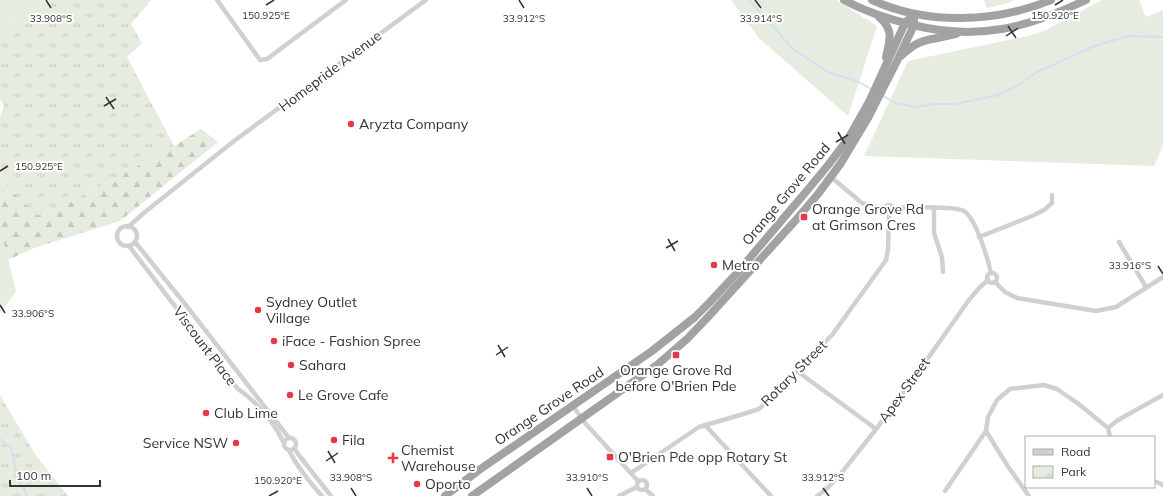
<svg xmlns="http://www.w3.org/2000/svg" width="1163" height="496" viewBox="0 0 1163 496" font-family="Mulish,sans-serif">
  <defs>
    <pattern id="forest-firs" width="22" height="20" patternUnits="userSpaceOnUse"><rect width="22" height="20" fill="#e6ecdf"/><path d="M5 1l3.5 6h-7zM16 11l3.5 6h-7z" fill="#c6cbc0"/></pattern>
    <pattern id="park-tufts" width="24" height="20" patternUnits="userSpaceOnUse"><rect width="24" height="20" fill="#e6ecdf"/><path d="M3 7l-1-3M5 7V3M7 7l1-3M15 17l-1-3M17 17v-4M19 17l1-3" fill="none" stroke="#c6cbc0"/></pattern>
  </defs>
  <rect width="100%" height="100%" fill="#fff"/>
  <g fill="#e6ecdf">
    <polygon points="0,0 44,0 45,2 40,8 31,10 10,22 0,37"/>
    <polygon points="731,0 836,0 877,26 848,116 759,38"/>
    <polygon points="984,0 1014,0 1008,3 987,8"/>
    <polygon points="1102,0 1139,0 1146,17 1163,10 1163,145 1154,166 864,156 908,61 1028,36 1046,30"/>
    <polygon points="0,173 9,188 0,204"/>
    <polygon points="0,226 16,291 0,313"/>
  </g>
  <polygon fill="url(#forest-firs)" points="201,129 218,142 120,221 34,248 8,260 0,226 0,204 9,188 38,215 58,209 174,146"/>
  <g fill="url(#park-tufts)">
    <polygon points="44,0 151,0 131,24 142,43 127,57 174,146 58,209 37,215 9,188 0,173 0,117 4,106 0,99 0,37 10,22 31,10 40,8 45,2"/>
    <polygon points="0,395 35,454 68,496 0,496"/>
  </g>
  <g fill="none" stroke-linecap="round" stroke-linejoin="round">
    <g stroke="#cfe2ee" stroke-width="2">
      <polyline points="749,0 794,50 828,72 857,81 873,90"/>
      <polyline points="882,95 895,103 915,107 935,104 956,104 998,95 1017,86 1035,73 1092,47 1114,40 1130,36 1163,37"/>
      <polyline points="0,439 11,448 17,476 27,496"/>
    </g>
    <g stroke="#d0d0d0" stroke-width="4.5">
      <polyline points="217,0 260,60 267,59 346,0"/>
      <polyline points="831,177 862,203 871,206 885,208"/>
      <circle cx="889" cy="209" r="4"/>
      <path d="M893 208C905 207 955 206 964 211 976 219 988 259 991 273"/>
      <polyline points="934,208 934,233 942,257 943,272"/>
      <circle cx="127" cy="236" r="10"/>
      <polyline points="128,227 145,212 234,141 426,0"/>
      <polyline points="979,237 1032,216 1044,210 1052,203 1052,195"/>
      <polyline points="135,242 185,304 289,438"/>
      <polyline points="1119,242 1146,287"/>
      <path d="M129 246 184 318 237 388C257 402 273 421 284 443"/>
      <circle cx="992" cy="278" r="5"/>
      <polyline points="995,282 1005,292 1017,298 1096,311 1116,307 1163,277"/>
      <polyline points="797,371 876,429"/>
      <polyline points="573,406 585,423 638,481"/>
      <polyline points="705,425 771,496"/>
      <polyline points="1108,428 1118,420 1163,395"/>
      <circle cx="290" cy="444" r="6"/>
      <polyline points="294,448 298,454 331,496"/>
      <path d="M289 450C295 464 312 485 322 496"/>
      <polyline points="631,473 699,427 740,415 759,409 797,371 832,335 886,260 888,249 889,213"/>
      <circle cx="642" cy="485" r="5"/>
      <polyline points="1154,481 1163,485"/>
      <polyline points="645,489 653,496"/>
      <polyline points="945,491 986,431"/>
      <polyline points="619,496 637,487"/>
      <path d="M817 496C835 484 848 464 862 447 900 400 934 349 969 300L979 288 988 280"/>
      <polyline points="1029,496 1007,465 986,431 988,417 997,400 1010,389 1044,385 1057,389 1080,405 1108,428 1110,437"/>
    </g>
    <g stroke="#a2a2a2" stroke-width="8">
      <path d="M844 0C866 12 888 19 913 25 977 41 1028 28 1086 0"/>
      <path d="M872 0C927 25 995 23 1051 0"/>
      <path d="M879 17C894 30 890 39 886 57"/>
      <path d="M901 56C921 36 931 41 956 34"/>
      <polyline points="445,496 479,470 652,351 695,317 709,303 737,273 810,187 829,164 848,139 870,100 905,23 914,14"/>
      <polyline points="472,496 657,365 687,339 708,317 795,221 818,194 841,163 868,118 898,59 914,25 914,14"/>
    </g>
  </g>
  <path fill="none" stroke="#333" stroke-width="1.5" d="M46 0 51 8M519 0 524 8M755 0 761 8M266 5 274 0M1055 5 1063 0M1008 26 1016 38M1006 36 1018 28M106 97 114 109M104 106 116 99M838 132 845 144M836 142 848 135M0 171 8 166M668 239 675 251M666 248 678 241M1158 266 1163 274M0 305 5 313M498 345 505 357M496 355 508 347M328 451 335 463M326 461 338 453M351 488 356 496M587 488 592 496M823 488 829 496M269 496 278 491"/>
  <g fill="#e63946" stroke="#fff" stroke-width="1.5">
    <circle cx="351" cy="124" r="4"/>
    <rect x="800" y="213" width="8" height="8" rx="2"/>
    <circle cx="714" cy="265" r="4"/>
    <circle cx="258" cy="310" r="4"/>
    <circle cx="274" cy="341" r="4"/>
    <rect x="672" y="351" width="8" height="8" rx="2"/>
    <circle cx="291" cy="365" r="4"/>
    <circle cx="290" cy="395" r="4"/>
    <circle cx="206" cy="413" r="4"/>
    <circle cx="334" cy="440" r="4"/>
    <circle cx="236" cy="443" r="4"/>
    <rect x="606" y="453" width="8" height="8" rx="2"/>
    <path d="M391 452h4v4h4v4h-4v4h-4v-4h-4v-4h4z"/>
    <circle cx="417" cy="484" r="4"/>
  </g>
  <g text-anchor="middle" dominant-baseline="central" stroke-width="4" stroke-linejoin="round" paint-order="stroke">
    <g font-size="14" fill="#333" stroke="#fff">
      <text transform="translate(330 71) rotate(-37)">Homepride Avenue</text>
      <text transform="translate(786 194) rotate(-50)">Orange Grove Road</text>
      <text transform="translate(205 346) rotate(53)">Viscount Place</text>
      <text transform="translate(794 373) rotate(-45)">Rotary Street</text>
      <text transform="translate(904 390) rotate(-54)">Apex Street</text>
      <text transform="translate(549 406) rotate(-34)">Orange Grove Road</text>
    </g>
    <g font-size="14" fill="#333" stroke="#fff" text-anchor="start">
      <text x="359" y="124">Aryzta Company</text>
      <text x="812" y="209">Orange Grove Rd<tspan x="812" dy="16">at Grimson Cres</tspan></text>
      <text x="722" y="265">Metro</text>
      <text x="266" y="302">Sydney Outlet<tspan x="266" dy="16">Village</tspan></text>
      <text x="282" y="341">iFace - Fashion Spree</text>
      <text x="299" y="365">Sahara</text>
      <text x="676" y="370" text-anchor="middle">Orange Grove Rd<tspan x="676" dy="16">before O'Brien Pde</tspan></text>
      <text x="298" y="395">Le Grove Cafe</text>
      <text x="214" y="413">Club Lime</text>
      <text x="342" y="440">Fila</text>
      <text x="228" y="443" text-anchor="end">Service NSW</text>
      <text x="401" y="450">Chemist<tspan x="401" dy="16">Warehouse</tspan></text>
      <text x="618" y="457">O'Brien Pde opp Rotary St</text>
      <text x="425" y="484">Oporto</text>
    </g>
  </g>
  <g font-size="10" text-anchor="middle" fill="#333" stroke="#fff" stroke-width="4" stroke-linejoin="round" paint-order="stroke">
    <text x="266" y="19">150.925°E</text>
    <text x="1055" y="19">150.920°E</text>
    <text x="51" y="22">33.908°S</text>
    <text x="524" y="22">33.912°S</text>
    <text x="761" y="22">33.914°S</text>
    <text x="39" y="170">150.925°E</text>
    <text x="1130" y="269">33.916°S</text>
    <text x="33" y="317">33.906°S</text>
    <text x="351" y="481">33.908°S</text>
    <text x="587" y="481">33.910°S</text>
    <text x="823" y="481">33.912°S</text>
    <text x="278" y="484">150.920°E</text>
  </g>
  <rect x="1025" y="436" width="130" height="52" fill="#ffffff" stroke="#adadad"/>
  <rect x="1033" y="449" width="20" height="6" fill="#d0d0d0" stroke="#adadad"/>
  <text x="1061" y="456" font-size="12" fill="#333333">Road</text>
  <rect x="1033" y="466" width="20" height="12" fill="url(#park-tufts)" stroke="#adadad"/>
  <text x="1061" y="476" font-size="12" fill="#333333">Park</text>
  <path d="M10 480v6h90v-6" fill="none" stroke="#333333" stroke-width="2"/>
  <text x="16" y="480" font-size="12" fill="#333333" stroke="#ffffff" stroke-width="3" paint-order="stroke">100 m</text>
</svg>
